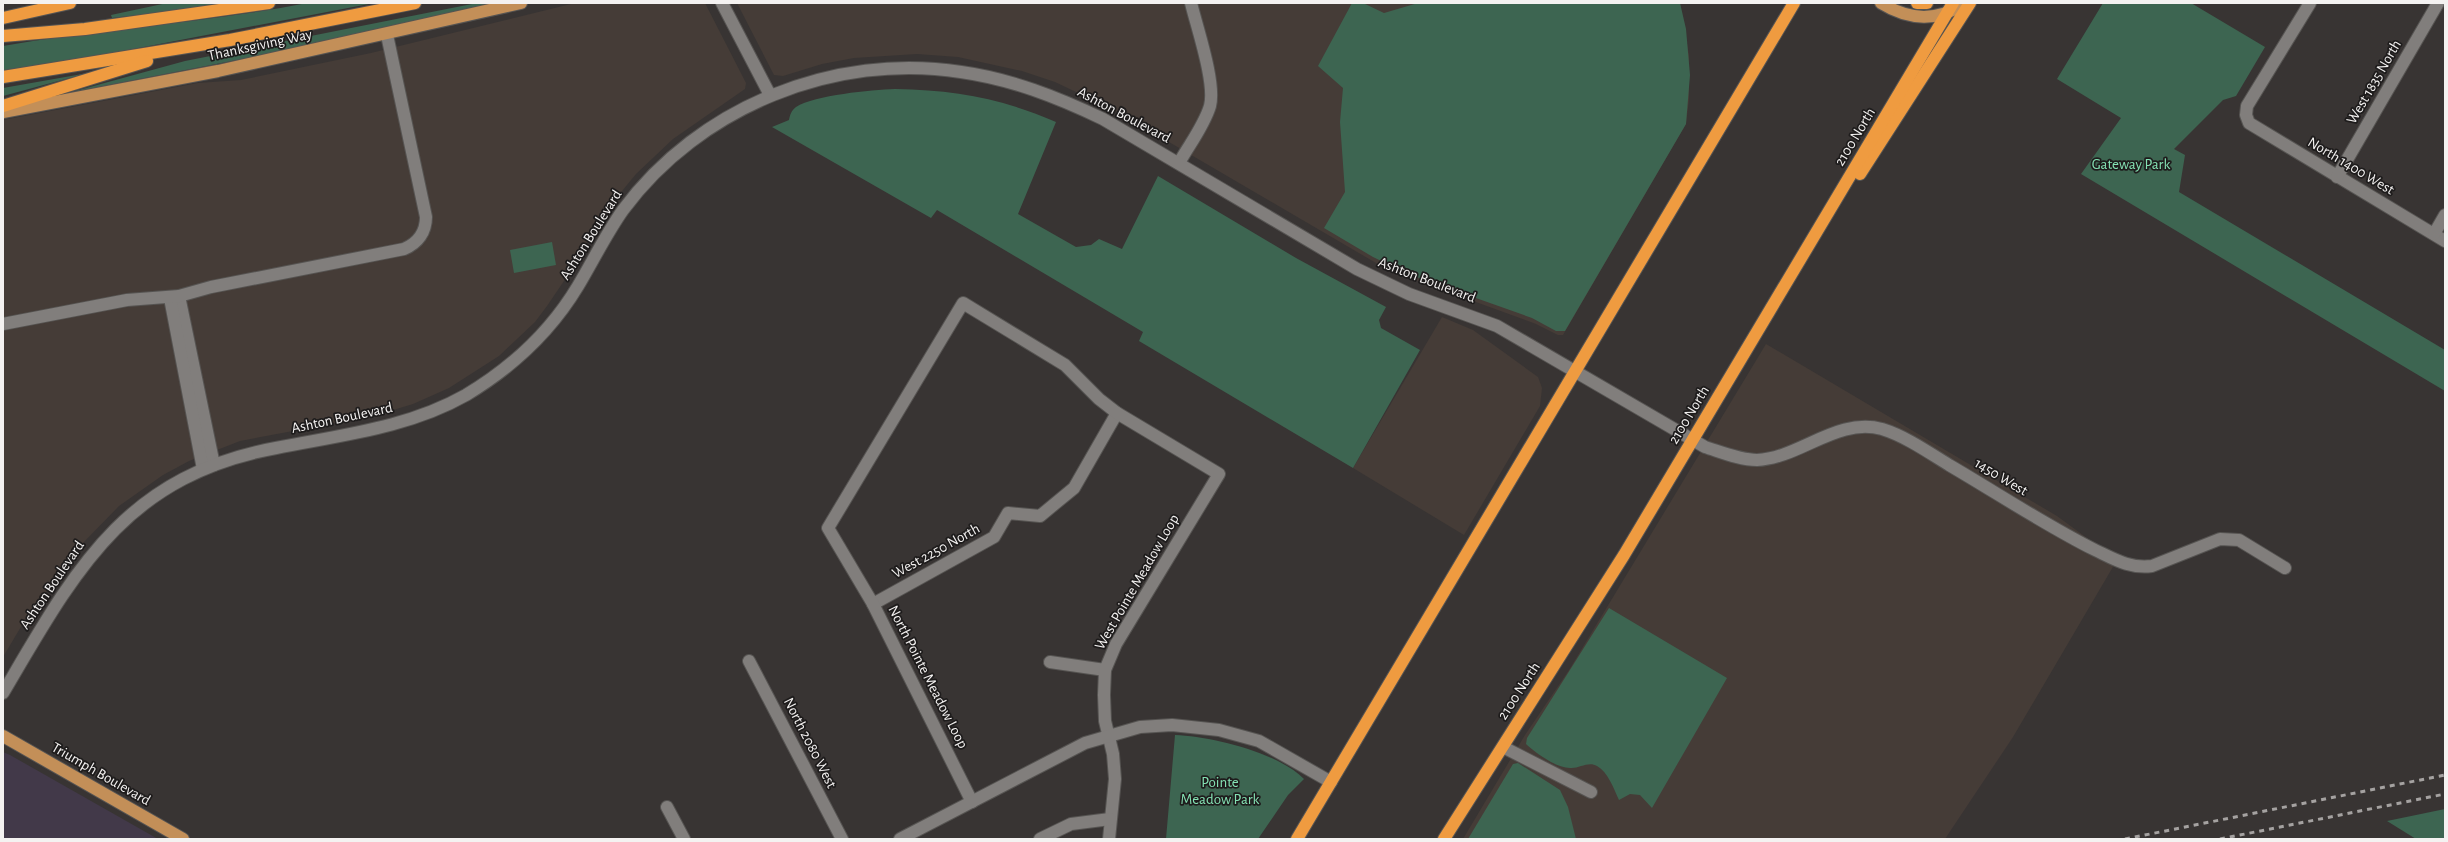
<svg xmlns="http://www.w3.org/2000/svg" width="2448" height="842" viewBox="0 0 2448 842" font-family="'Alegreya Sans',sans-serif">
  <rect width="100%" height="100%" fill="#383433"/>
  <g fill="#453c37">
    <polygon points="575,3 705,3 746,83 745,89 673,139 636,174 604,213 568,275 547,306 535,322 499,356 449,388 413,404 373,416 240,441 189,461 163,475 119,506 82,544 25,620 3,657 3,120 198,83 241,80 371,53"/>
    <polygon points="737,3 1680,3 1689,55 1689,100 1686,124 1563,335 1558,335 1536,324 1388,270 1116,111 1055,82 1022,71 958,57 917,54 854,58 822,64 783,76 774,75"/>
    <polygon points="1442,317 1473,330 1538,377 1542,388 1540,406 1464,535 1353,468"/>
    <polygon points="1766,344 2057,516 2117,560 2013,737 1945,839 1463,839 1525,735 1569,670"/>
  </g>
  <polygon fill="#423949" points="3,752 10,755 158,839 3,839"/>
  <g fill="#3d6551">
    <polygon points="167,3 242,3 112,18 111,15"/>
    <path d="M307 3H374L3 74V46C104 28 206 23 307 3Z"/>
    <polygon points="477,3 491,3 402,25 401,23 359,36 68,93 185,61"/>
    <polygon points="1352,3 1363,3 1384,13 1418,3 1680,3 1686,29 1690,75 1686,124 1565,331 1556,331 1532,318 1408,274 1373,257 1324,228 1345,192 1340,122 1343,88 1318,66"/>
    <polygon points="2103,3 2191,3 2265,47 2236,96 2223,100 2174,149 2185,155 2179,192 2445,350 2445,391 2081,174 2121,118 2057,79"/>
    <polygon points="88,73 3,96 3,88"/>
    <path d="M895 89C955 90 1000 98 1056 122L1018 214 1076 247 1091 245 1099 239 1122 249 1158 176 1296 258 1386 307 1379 320 1381 328 1420 350 1353 468 1139 341 1143 332 937 210 931 218 772 127 789 120C790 115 791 111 796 107 815 95 871 90 895 89Z"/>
    <polygon points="552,242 556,265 514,273 510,250"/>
    <path d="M1609 608 1727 678 1652 808 1640 795 1630 794 1619 800C1614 789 1608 772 1597 766 1588 761 1579 769 1570 768 1556 768 1536 753 1526 744L1527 738Z"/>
    <path d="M1175 735C1211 736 1279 753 1304 779L1288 795 1258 839H1166Z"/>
    <polygon points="1518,763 1560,790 1568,807 1576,839 1468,839 1513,764"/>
    <polygon points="2445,809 2445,839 2416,839 2387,821"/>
  </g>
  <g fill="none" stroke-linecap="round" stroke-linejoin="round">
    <g stroke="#565452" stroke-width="14">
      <g id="minor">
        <polyline points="722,3 770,95"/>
        <polyline points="2310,3 2247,106 2246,115 2249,123 2445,241"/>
        <path d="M1179 163C1189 145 1204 126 1210 106 1216 83 1197 28 1191 3"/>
        <polyline points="2337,177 2438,3"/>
        <polyline points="2434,234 2445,215"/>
        <polyline points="179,296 214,465"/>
        <polyline points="170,298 203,469"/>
        <path d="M3 324 127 300 179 296 211 287 404 249C418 243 426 232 426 217L387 35"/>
        <polyline points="873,604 994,537 1008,513 1040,516 1074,488 1117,413"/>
        <polyline points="749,661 842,839"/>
        <polyline points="1050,662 1105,670"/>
        <path d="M3 693C75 571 124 476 276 448 341 435 408 428 466 395 511 368 551 331 578 286 593 261 606 234 623 210 699 107 835 52 961 72 1011 79 1057 97 1103 119L1357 269 1409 294 1497 326 1705 447C1721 452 1740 460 1757 460 1800 458 1837 417 1882 429 1905 436 1928 452 1949 465 1997 493 2045 525 2095 550 2114 559 2130 569 2152 566L2220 539 2239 540 2285 568"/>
        <polyline points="1503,747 1591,792"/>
        <polyline points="972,802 873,604 828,528 963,303 1065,365 1099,399 1117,413 1219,474 1116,644 1105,670 1104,695 1105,721 1113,754 1115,779 1109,839"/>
        <polyline points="667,807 684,839"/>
        <polyline points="900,839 1085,743 1140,727 1172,725 1219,730 1259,741 1331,782"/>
        <polyline points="1040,839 1071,824 1110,819"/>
      </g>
    </g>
    <g stroke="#565452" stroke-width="14">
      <g id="major">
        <path d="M1881 3C1910 21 1937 22 1966 3"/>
        <polyline points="3,112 218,71 521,3"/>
        <polyline points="3,736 183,839"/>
      </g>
    </g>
    <g stroke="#565452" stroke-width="14">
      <g id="highway">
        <polyline points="1917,3 1927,3"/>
        <polyline points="3,18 70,3"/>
        <polyline points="3,36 85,29 269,3"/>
        <polyline points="3,77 230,40 415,3"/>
        <polyline points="3,106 147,61"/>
        <polyline points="1860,174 1970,3"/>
        <polyline points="1297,839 1794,3"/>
        <polyline points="1444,839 1624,555 1953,3"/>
      </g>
    </g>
    <use href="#minor" stroke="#817e7c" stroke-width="12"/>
    <use href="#major" stroke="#c38f58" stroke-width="12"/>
    <use href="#highway" stroke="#ef9b40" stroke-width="12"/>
    <g stroke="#a5a2a1" stroke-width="3" stroke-dasharray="5 5" stroke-linecap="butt">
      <polyline points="2125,839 2445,775"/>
      <polyline points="2220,839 2445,794"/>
    </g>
  </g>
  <g text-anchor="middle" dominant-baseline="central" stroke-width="3.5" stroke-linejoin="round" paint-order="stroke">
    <g font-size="15" fill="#f4f2f1" stroke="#1e1c1c">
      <text transform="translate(260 45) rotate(-12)">Thanksgiving Way</text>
      <text transform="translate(2374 82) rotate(-60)">West 1835 North</text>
      <text transform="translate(1124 115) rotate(28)">Ashton Boulevard</text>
      <text transform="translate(1855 137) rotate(-59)">2100 North</text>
      <text transform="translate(2351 166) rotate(31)">North 1400 West</text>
      <text transform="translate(591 235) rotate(-58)">Ashton Boulevard</text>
      <text transform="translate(1427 280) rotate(21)">Ashton Boulevard</text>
      <text transform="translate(1689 415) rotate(-59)">2100 North</text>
      <text transform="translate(342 418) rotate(-12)">Ashton Boulevard</text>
      <text transform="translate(2001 477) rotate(31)">1450 West</text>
      <text transform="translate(936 551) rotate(-29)">West 2250 North</text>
      <text transform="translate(1137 582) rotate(-60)">West Pointe Meadow Loop</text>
      <text transform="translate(52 585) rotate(-56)">Ashton Boulevard</text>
      <text transform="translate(928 677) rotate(63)">North Pointe Meadow Loop</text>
      <text transform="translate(1519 691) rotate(-57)">2100 North</text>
      <text transform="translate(810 743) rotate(63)">North 2080 West</text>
      <text transform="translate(101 774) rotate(30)">Triumph Boulevard</text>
    </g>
    <g font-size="15" fill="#85e2b4" stroke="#1e1c1c">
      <text x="2131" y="164">Gateway Park</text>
      <text x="1220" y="782">Pointe<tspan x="1220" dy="17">Meadow Park</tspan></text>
    </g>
  </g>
  <rect width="2448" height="842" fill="none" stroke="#f4f2f1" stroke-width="8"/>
</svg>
